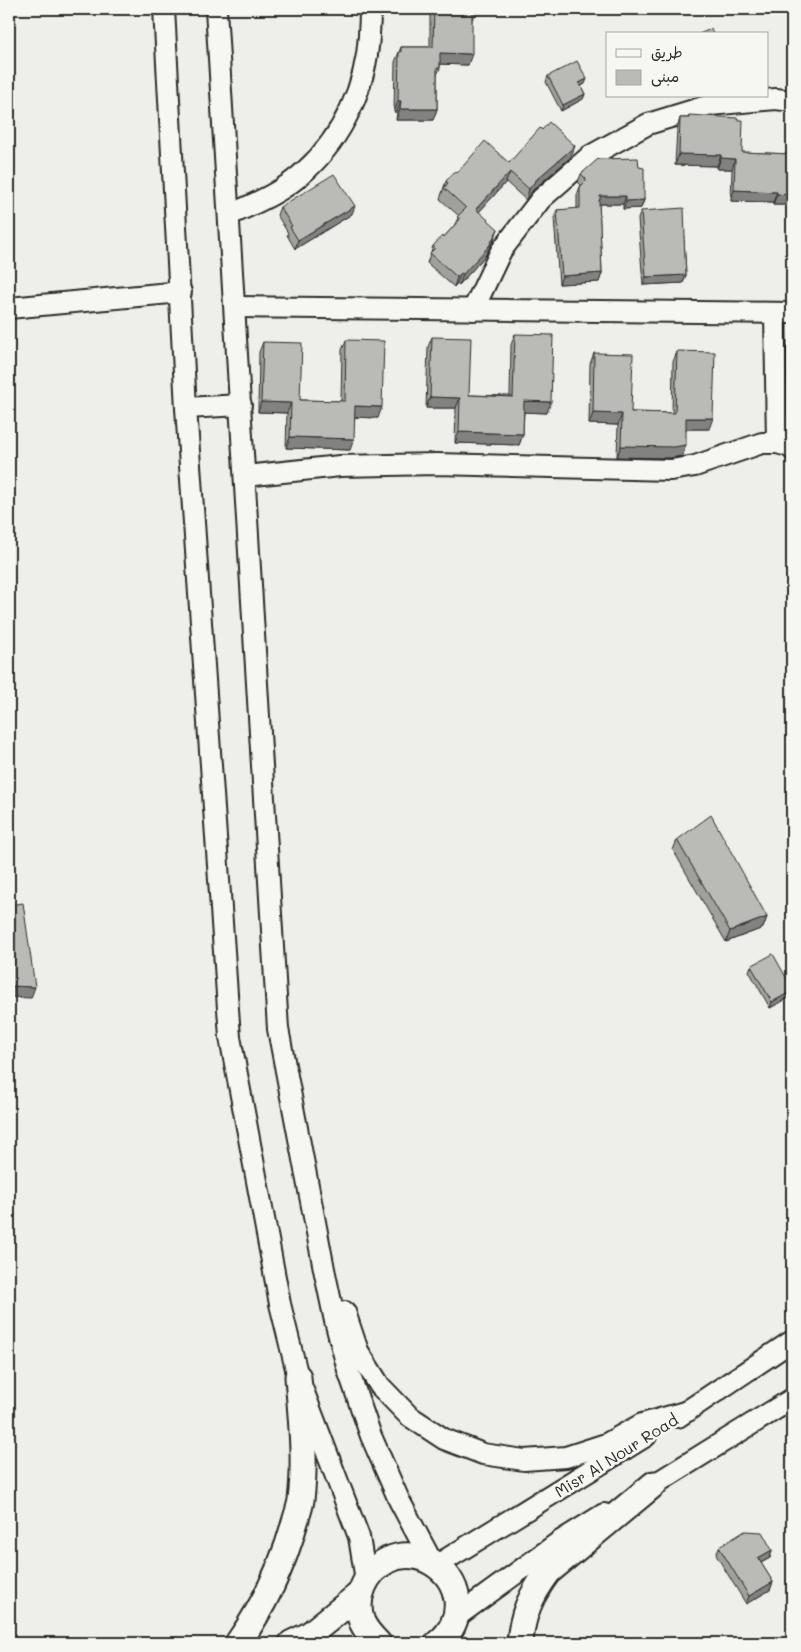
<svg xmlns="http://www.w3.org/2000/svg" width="801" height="1652" viewBox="0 0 801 1652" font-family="Mali,'Playpen Sans Arabic',sans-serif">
  <rect width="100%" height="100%" fill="#eeeeea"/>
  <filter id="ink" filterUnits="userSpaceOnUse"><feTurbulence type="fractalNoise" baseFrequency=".02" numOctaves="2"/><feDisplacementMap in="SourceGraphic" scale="10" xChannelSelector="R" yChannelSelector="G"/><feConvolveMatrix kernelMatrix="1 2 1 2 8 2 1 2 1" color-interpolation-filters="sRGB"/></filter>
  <g filter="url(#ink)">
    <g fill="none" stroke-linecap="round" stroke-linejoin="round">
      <g stroke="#2b2b2b" stroke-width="24">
        <g id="minor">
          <polyline points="164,9 186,408 230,1037 280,1304 298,1377 359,1537 366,1580"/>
          <polyline points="216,9 278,1029 324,1269 335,1321 348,1370 371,1436 399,1500 432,1562"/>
          <path d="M229 215C256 203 283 192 305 171 343 137 366 86 369 36 369 27 371 17 369 9"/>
          <polyline points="235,307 792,313"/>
          <polyline points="9,308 181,292"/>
          <polyline points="473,310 501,251 541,199 590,156 648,124 710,105 776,99 792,101"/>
          <polyline points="775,313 777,443"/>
          <polyline points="186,408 241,405"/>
          <polyline points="245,476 340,466 437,464 671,470 695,466 762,443 777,443 788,446 792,449"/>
          <polyline points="345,1312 358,1351 380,1386 409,1416 444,1439 483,1454 524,1460 566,1457 606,1444 642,1424 688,1411"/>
          <polyline points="678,1417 792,1341"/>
          <polyline points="642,1492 792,1399"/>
          <polyline points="437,1565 646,1436"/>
          <polyline points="456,1617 559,1542 604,1514"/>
        </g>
      </g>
      <g stroke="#2b2b2b" stroke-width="29">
        <g id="major">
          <path d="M238 1643C264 1606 283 1565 295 1522 297 1515 300 1507 301 1500 306 1459 301 1417 298 1377"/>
          <polyline points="292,1643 309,1635 361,1593"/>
          <path d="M378 1643C372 1637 366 1631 362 1622 353 1598 366 1571 388 1560 418 1546 453 1568 457 1600 459 1617 451 1633 438 1643"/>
          <path d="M520 1643C522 1614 531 1595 548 1572L654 1484"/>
        </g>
      </g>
      <use href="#minor" stroke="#f6f6f2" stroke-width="20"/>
      <use href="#major" stroke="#f6f6f2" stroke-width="25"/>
    </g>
    <g fill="#a0a09d" stroke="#2b2b2b">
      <polygon points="430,9 475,9 475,12 472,20 468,65 440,64 440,68 437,75 437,109 433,120 396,120 397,112 394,112 395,62 401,47 430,47"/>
      <polygon points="548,76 585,84 581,86 585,94 583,99 561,111 546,82"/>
      <polygon points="689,115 742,152 789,154 790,133 792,127 792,203 787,203 786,205 773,205 773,202 731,201 732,169 717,169 717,166 675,165 677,129 680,118 688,118"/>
      <polygon points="571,157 533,190 526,200 506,182 479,212 494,240 485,256 459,285 457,283 454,287 427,263 433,246 444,237 454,226 459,216 440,199 446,181 457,173 509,163"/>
      <polygon points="639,167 644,200 641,208 623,209 623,204 599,204 602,273 599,282 559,284 554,218 557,210 577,209 577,195 580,187 581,185 578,182 581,174"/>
      <polygon points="280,207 352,214 295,249 287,235 288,233 277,215"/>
      <polygon points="641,211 684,240 686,275 683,283 643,285 638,219"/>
      <polygon points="515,334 547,413 524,412 523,434 519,445 455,443 456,408 426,408 428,347 432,337 469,395 510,396 511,345"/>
      <polygon points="346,340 378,418 355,417 350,450 286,448 287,413 258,412 259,352 263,342 300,400 341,401 342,350"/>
      <polygon points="677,351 709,429 686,429 682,456 670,458 617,457 618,425 589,424 590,364 594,353 631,412 672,413 673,362"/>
      <polygon points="677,840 767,917 763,928 726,942 673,850"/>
      <polygon points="751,966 792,996 770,1008 749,971"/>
      <polygon points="719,1547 772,1550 770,1558 761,1563 773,1582 770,1590 746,1604 716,1555"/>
    </g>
    <g fill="#828280" stroke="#2b2b2b">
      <polygon points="440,53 472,54 468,65 436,64"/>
      <polygon points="587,79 585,84 577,88 579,83"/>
      <polygon points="585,94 583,99 561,111 563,105"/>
      <polygon points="398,101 401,101 397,112 394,112"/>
      <polygon points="400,109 437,109 433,120 396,120"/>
      <polygon points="575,146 571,157 533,190 526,200 529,189 537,179"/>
      <polygon points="679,154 721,155 717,166 675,165"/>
      <polygon points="721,158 735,159 732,169 717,169"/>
      <polygon points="510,172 506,182 472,220 476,209"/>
      <polygon points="734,190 777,192 773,202 731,201"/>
      <polygon points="790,192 792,192 792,203 787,203 786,205 773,205 777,194"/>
      <polygon points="600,196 626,196 623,204 599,204 596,208"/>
      <polygon points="644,200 641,208 623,209 626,201"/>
      <polygon points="355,206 352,214 295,249 298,240"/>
      <polygon points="498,229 494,240 485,256 459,285 463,274"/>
      <polygon points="461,273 457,283 454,287 457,277"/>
      <polygon points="602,273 599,282 559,284 562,276"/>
      <polygon points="686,275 683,283 643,285 646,277"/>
      <polygon points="430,397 460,398 456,408 426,408"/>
      <polygon points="524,401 551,402 547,413 520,412"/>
      <polygon points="261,402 291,403 287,413 258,412"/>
      <polygon points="355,406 382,407 378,418 351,417"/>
      <polygon points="593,413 622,414 618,425 589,424"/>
      <polygon points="686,418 713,418 709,429 682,429"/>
      <polygon points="459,432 523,434 519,445 455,443"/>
      <polygon points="290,437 354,439 350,450 286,448"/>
      <polygon points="686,445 682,456 670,458 617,457 621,446"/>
      <polygon points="767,917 763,928 726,942 730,931"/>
      <polygon points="9,986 35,987 31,998 9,997"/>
      <polygon points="792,991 792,996 770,1008 772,1002"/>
      <polygon points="772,1550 770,1558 755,1566 758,1558"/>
      <polygon points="773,1582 770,1590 746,1604 749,1596"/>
    </g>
    <g fill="#babab7" stroke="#2b2b2b">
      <polygon points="434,9 475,9 475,12 472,12 472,54 440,53 440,68 437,68 437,109 400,109 401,101 398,101 399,52 401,52 401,47 433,47"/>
      <polygon points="711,29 713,34 699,34"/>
      <polygon points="577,61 587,79 579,83 585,94 563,105 548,76"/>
      <polygon points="689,115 738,118 738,120 743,120 742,152 792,154 792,192 790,192 790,195 777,194 777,192 734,190 735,159 721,158 721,155 679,154 680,118 689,118"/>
      <polygon points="549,122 575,146 537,179 529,189 510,172 476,209 498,229 489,246 463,274 461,273 457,277 430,253 435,248 433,246 442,236 444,237 460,219 457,217 466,208 444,188 448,183 446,181 455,171 457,173 485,141 509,163 540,128 542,130"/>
      <polygon points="638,158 639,167 644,168 644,200 626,201 626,196 600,196 600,200 599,200 602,273 562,276 557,210 580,208 580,187 587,180 581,174 598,159"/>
      <polygon points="334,174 355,206 298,240 290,227 292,226 280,207"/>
      <polygon points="684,208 685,237 684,237 686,275 646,277 641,211"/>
      <polygon points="515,334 553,335 551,402 524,401 523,434 459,432 460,398 430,397 432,337 471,338 469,395 513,397"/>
      <polygon points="346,340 384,341 382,407 355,406 354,439 290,437 291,403 261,402 263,342 302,343 300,400 345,401"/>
      <polygon points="677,351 715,352 713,418 686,418 686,445 674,447 621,446 622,414 593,413 594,353 633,354 631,412 675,413"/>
      <polygon points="711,815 767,917 730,931 677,840"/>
      <polygon points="23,903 35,987 9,986 9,905"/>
      <polygon points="773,954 792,988 792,991 772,1002 751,966"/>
      <polygon points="745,1531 762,1532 772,1550 758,1558 773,1582 749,1596 719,1547"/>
    </g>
  </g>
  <g text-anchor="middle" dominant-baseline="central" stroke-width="5" stroke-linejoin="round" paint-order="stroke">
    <g font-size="16" fill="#2b2b2b" stroke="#f6f6f2">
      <text transform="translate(616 1455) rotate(-32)">Misr Al Nour Road</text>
    </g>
  </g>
  <rect width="801" height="1652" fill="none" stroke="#f6f6f2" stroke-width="30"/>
  <rect x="15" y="15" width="771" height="1622" fill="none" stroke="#2b2b2b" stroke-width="2" filter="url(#ink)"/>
  <rect x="606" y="32" width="162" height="65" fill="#f6f6f2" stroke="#a5a5a2"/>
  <rect x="616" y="49" width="25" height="8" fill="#f6f6f2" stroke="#a5a5a2"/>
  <text x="651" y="58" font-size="15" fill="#2b2b2b">طريق</text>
  <rect x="616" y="70" width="25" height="15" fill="#babab7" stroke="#a5a5a2"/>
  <text x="651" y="82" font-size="15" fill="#2b2b2b">مبنى</text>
</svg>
